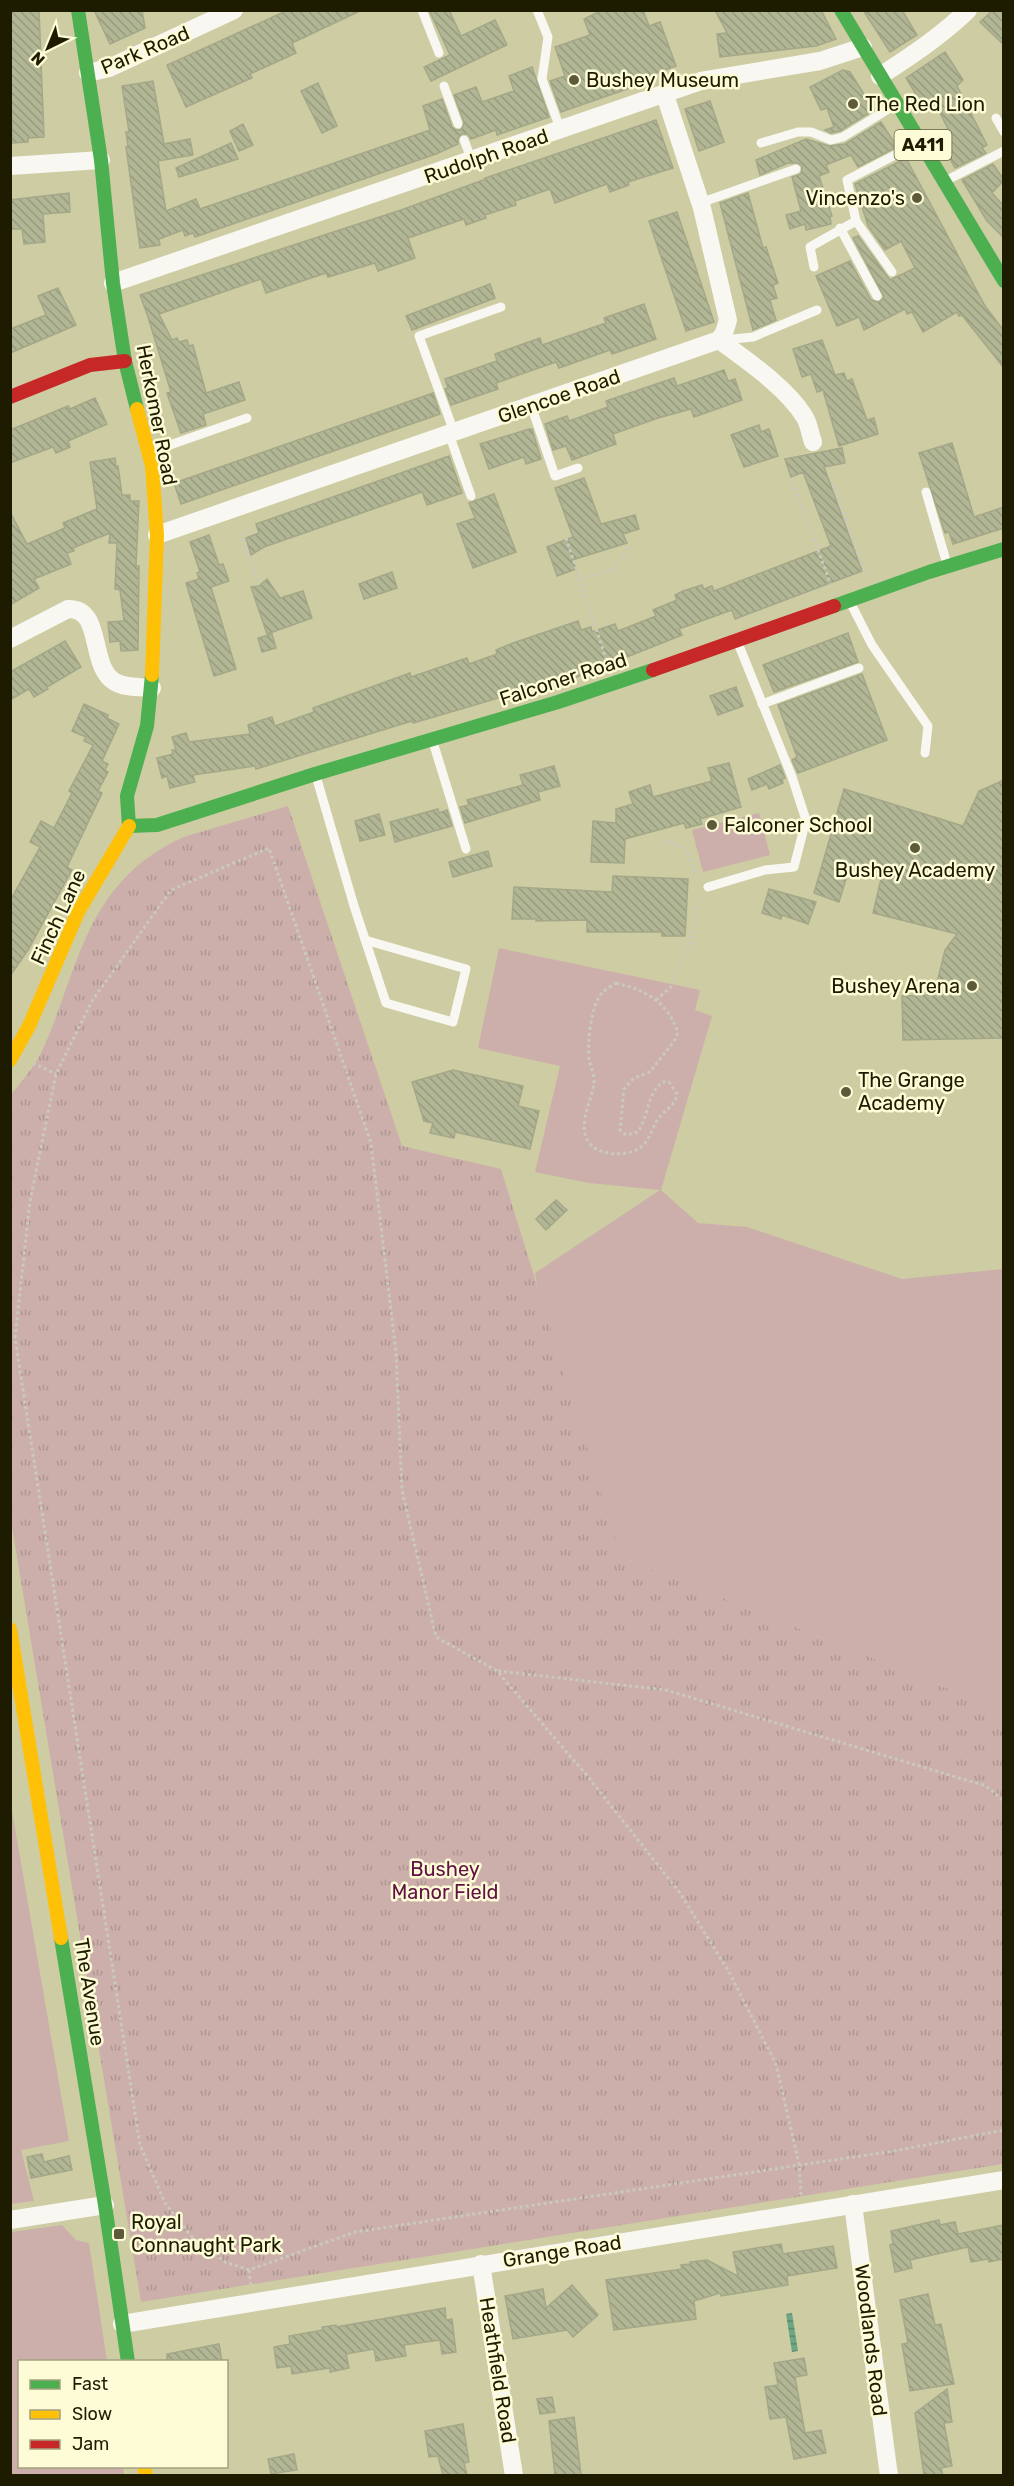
<svg xmlns="http://www.w3.org/2000/svg" width="1014" height="2486" viewBox="0 0 1014 2486" font-family="Rubik,sans-serif">
  <defs>
    <pattern id="park-tufts" width="24" height="20" patternUnits="userSpaceOnUse" patternTransform="scale(1.5)"><rect width="24" height="20" fill="#ccafab"/><path d="M3 7l-1-3M5 7V3M7 7l1-3M15 17l-1-3M17 17v-4M19 17l1-3" fill="none" stroke="#af9691"/></pattern>
    <pattern id="water-rules" width="6" height="5" patternUnits="userSpaceOnUse" patternTransform="scale(1.5)"><rect width="6" height="5" fill="#6ea785"/><path d="M0 2.5h6" fill="none" stroke="#5a876a"/></pattern>
    <pattern id="building-back-hatch" width="6" height="6" patternUnits="userSpaceOnUse" patternTransform="scale(1.5)"><rect width="6" height="6" fill="#b1b695"/><path d="M-1 5l2 2M0 0l6 6M5-1l2 2" fill="none" stroke="#989c7f"/></pattern>
  </defs>
  <rect width="100%" height="100%" fill="#cecca2"/>
  <g fill="#ccafab">
    <polygon points="759,813 770,855 703,872 692,830"/>
    <polygon points="499,948 700,990 695,1010 712,1016 661,1190 698,1223 747,1227 902,1279 1003,1269 1003,1711 621,1557 567,1456 535,1273 660,1190 589,1183 535,1172 560,1066 478,1048"/>
    <polygon points="11,1805 69,2141 21,2150 34,2201 11,2204"/>
    <polygon points="62,2225 76,2240 89,2243 107,2361 20,2362 20,2466 123,2467 124,2475 11,2475 11,2232"/>
  </g>
  <path fill="url(#park-tufts)" d="M288 806 402 1146 501 1169 621 1557 1003 1711V2164L141 2302 11 1521V1095C21 1081 35 1067 42 1051 80 967 84 888 175 841 187 835 201 832 214 828 239 821 264 813 288 806Z"/>
  <polygon fill="url(#water-rules)" points="792,2313 798,2351 792,2352 786,2314"/>
  <g fill="url(#building-back-hatch)" stroke="#a4a888" stroke-width="1.5">
    <polygon points="10,10 39,10 44,137 28,138 28,142 12,143"/>
    <polygon points="94,10 142,10 145,28 110,44"/>
    <polygon points="288,10 362,10 292,43 296,53 250,74 252,78 186,107 167,65"/>
    <polygon points="429,10 449,10 461,36 495,20 507,45 431,81 424,67 450,55"/>
    <polygon points="602,10 643,10 649,26 660,22 676,66 648,76 650,81 561,112 550,81 565,76 555,47 590,35 584,19"/>
    <polygon points="715,10 821,10 836,39 816,46 720,57 717,34 727,33"/>
    <polygon points="863,10 902,10 917,35 890,52"/>
    <polygon points="993,10 1004,10 1004,45 980,22"/>
    <polygon points="945,52 963,80 957,86 987,145 982,148 986,153 955,168 938,137 949,131 936,105 926,111 906,78"/>
    <polygon points="532,67 549,117 497,135 496,130 471,139 468,134 462,134 458,138 458,144 436,154 195,237 193,233 185,236 183,230 159,239 160,245 140,248 126,147 128,147 126,132 129,132 122,86 153,81 164,144 190,139 193,155 158,161 166,211 196,199 200,209 430,130 423,106 442,99 452,127 456,130 461,130 464,122 454,95 476,87 482,102 514,91 509,76"/>
    <polygon points="843,70 850,72 874,110 840,131 831,133 825,130 834,127 827,108 821,110 810,87"/>
    <polygon points="318,83 337,126 322,133 301,91"/>
    <polygon points="710,101 724,142 699,151 685,109"/>
    <polygon points="656,120 673,168 628,182 629,185 610,192 607,184 555,203 550,189 515,201 516,205 485,215 486,218 466,225 464,219 408,238 415,258 378,271 375,263 328,277 326,273 266,293 261,279 159,314 172,340 177,338 179,342 187,340 189,346 193,345 206,393 239,382 245,400 203,414 206,425 181,433 167,393 171,392 148,317 140,295 401,210 486,179 485,178"/>
    <polygon points="881,122 897,147 858,167 851,155 826,165 829,172 819,176 832,216 830,217 831,224 806,230 805,224 790,229 786,215 801,211 792,177 801,174 802,166 798,163 788,163 760,175 756,160 806,139 829,146 845,144"/>
    <polygon points="243,124 253,145 239,151 230,131"/>
    <polygon points="231,143 238,159 179,177 176,168"/>
    <polygon points="906,158 985,306 1004,331 1004,368 962,315 959,316 957,312 923,332 912,312 907,314 905,309 864,330 859,317 837,326 816,276 850,261 871,300 880,302 884,297 853,238 858,236 890,280 915,268 901,241 885,250 868,226 855,184"/>
    <polygon points="993,164 1004,180 992,193 1004,206 1004,238 987,221 962,180"/>
    <polygon points="69,193 70,212 43,214 45,242 24,244 22,229 10,229 10,200"/>
    <polygon points="748,193 763,248 766,247 778,283 773,285 777,298 770,300 776,320 753,330 720,203"/>
    <polygon points="677,212 714,322 686,331 649,221"/>
    <polygon points="490,284 495,298 412,330 406,316"/>
    <polygon points="58,288 76,325 10,353 10,329 46,315 38,296"/>
    <polygon points="644,304 656,339 612,354 610,350 559,368 556,362 496,383 498,389 451,405 445,389 448,388 445,379 497,361 495,354 540,338 542,345 606,323 604,318"/>
    <polygon points="822,340 835,375 844,373 847,381 852,379 867,420 874,418 878,434 839,446 823,390 817,392 811,374 802,377 793,349"/>
    <polygon points="724,370 728,381 735,379 742,400 694,417 691,409 658,418 613,434 616,444 572,460 566,446 553,450 545,424 567,416 569,421 608,407 606,401 674,378 677,386"/>
    <polygon points="433,393 440,414 181,504 174,483"/>
    <polygon points="95,398 107,424 68,441 70,447 56,453 53,447 10,463 10,430 68,406 70,409"/>
    <polygon points="759,425 761,432 769,429 778,456 744,467 731,435"/>
    <polygon points="529,429 532,429 541,459 526,464 524,457 489,469 480,444"/>
    <polygon points="952,443 974,517 1004,507 1004,528 953,544 949,532 945,533 919,453"/>
    <polygon points="842,448 845,463 824,467 862,571 735,619 732,610 679,629 682,635 574,678 572,673 495,699 413,723 412,721 256,769 255,766 193,775 195,782 170,788 167,776 162,778 157,758 173,754 172,750 176,750 172,737 186,733 189,742 250,734 248,725 262,720 272,717 275,726 314,712 313,708 410,673 411,677 467,658 469,664 497,654 496,650 513,643 578,621 581,630 591,627 592,632 615,624 618,631 656,616 653,610 677,600 675,595 683,591 702,585 704,589 712,586 714,591 831,546 803,472 791,477 785,459"/>
    <polygon points="449,456 462,493 427,505 422,492 264,547 251,555 246,538 259,533 256,524"/>
    <polygon points="115,458 116,467 118,466 122,495 130,495 130,501 139,501 136,566 139,566 138,650 121,651 120,641 110,642 108,622 124,621 120,590 115,589 117,543 109,543 110,533 73,548 74,551 67,553 71,564 34,579 39,588 10,605 10,512 27,544 65,528 63,523 97,509 90,462"/>
    <polygon points="584,478 601,524 635,515 639,529 623,534 627,543 572,560 576,569 557,576 547,547 573,537 555,488"/>
    <polygon points="494,494 516,552 473,568 457,524 475,518 469,503"/>
    <polygon points="209,535 219,565 223,564 229,581 211,587 236,669 214,676 186,583 199,579 197,573 200,572 190,542"/>
    <polygon points="392,572 397,588 364,599 359,584"/>
    <polygon points="267,579 280,598 303,591 312,618 267,634 251,587 259,586"/>
    <polygon points="848,633 858,662 774,692 763,665"/>
    <polygon points="272,634 276,648 262,652 258,638"/>
    <polygon points="65,641 81,667 47,687 48,689 34,697 29,689 10,700 10,672"/>
    <polygon points="862,674 887,740 798,773 792,760 797,757 778,705"/>
    <polygon points="736,687 743,706 718,715 710,696"/>
    <polygon points="84,704 108,715 107,718 119,724 102,761 108,764 105,770 108,772 98,791 102,793 67,867 72,870 28,950 10,976 10,901 40,847 30,842 41,821 54,828 72,793 69,791 93,745 84,741 86,737 72,731"/>
    <polygon points="729,763 741,807 700,819 702,824 686,828 684,823 625,839 624,863 591,862 593,821 616,823 616,809 633,804 629,792 650,785 653,797 712,781 708,768"/>
    <polygon points="780,765 785,778 782,779 783,783 769,789 767,784 752,790 748,779"/>
    <polygon points="554,766 560,786 538,792 540,800 465,823 460,807 469,805 467,800 523,785 520,775"/>
    <polygon points="1004,780 1004,1038 903,1040 902,996 934,995 945,950 957,934 873,913 881,879 849,869 839,902 814,893 844,789 963,826 979,791"/>
    <polygon points="438,809 439,813 447,810 452,826 395,842 390,822"/>
    <polygon points="379,814 385,835 360,841 355,821"/>
    <polygon points="488,851 492,866 453,877 449,862"/>
    <polygon points="613,876 688,879 685,936 662,936 662,932 587,932 587,920 536,921 537,919 512,919 514,887 612,892"/>
    <polygon points="769,889 816,902 808,924 782,915 781,919 762,913"/>
    <polygon points="453,1070 523,1086 518,1106 539,1111 530,1149 455,1132 454,1138 430,1133 433,1123 424,1121 412,1082"/>
    <polygon points="556,1200 567,1210 546,1230 536,1219"/>
    <polygon points="42,2154 44,2162 69,2156 72,2170 31,2178 27,2157"/>
    <polygon points="939,2220 940,2225 955,2222 958,2234 1004,2225 1004,2259 989,2262 988,2259 971,2262 968,2247 910,2260 912,2268 895,2272 890,2245 893,2244 891,2231"/>
    <polygon points="781,2244 783,2254 833,2246 837,2268 787,2276 788,2285 721,2296 720,2293 694,2301 696,2319 614,2330 606,2280 682,2269 681,2265 691,2264 690,2262 707,2260 738,2276 733,2252"/>
    <polygon points="572,2285 598,2315 573,2337 567,2330 513,2339 505,2296 543,2289 546,2308"/>
    <polygon points="928,2294 935,2325 941,2324 954,2384 910,2391 902,2344 908,2343 900,2300"/>
    <polygon points="445,2308 446,2320 452,2319 456,2352 442,2354 440,2340 404,2345 406,2356 376,2361 374,2349 346,2354 349,2368 330,2372 330,2368 292,2374 291,2366 277,2368 274,2347 290,2344 289,2336 323,2330 322,2327 336,2325 336,2327"/>
    <polygon points="219,2344 222,2361 167,2361 167,2354"/>
    <polygon points="804,2358 807,2375 795,2377 805,2433 821,2430 826,2453 794,2459 786,2417 770,2419 765,2387 778,2385 774,2363"/>
    <polygon points="947,2389 952,2422 944,2423 952,2466 941,2468 943,2475 924,2475 915,2413"/>
    <polygon points="552,2397 555,2412 540,2414 537,2399"/>
    <polygon points="574,2417 581,2475 555,2475 549,2421"/>
    <polygon points="463,2424 469,2462 464,2463 467,2475 443,2475 438,2456 429,2457 425,2431"/>
    <polygon points="294,2454 297,2470 271,2474 268,2459"/>
  </g>
  <g fill="none" stroke-linecap="round" stroke-linejoin="round">
    <g stroke="#cac9bc" stroke-width="3" stroke-dasharray="3 3" stroke-linecap="butt">
      <polyline points="793,482 831,585"/>
      <polyline points="833,484 865,573"/>
      <polyline points="249,530 242,536 258,584"/>
      <polyline points="566,538 607,662"/>
      <polyline points="579,579 614,570 629,545"/>
      <polyline points="662,840 685,848 699,877"/>
      <path d="M616 983C646 990 667 1002 678 1032L675 1040 650 1072 634 1078 624 1089 620 1130 626 1135 638 1132C650 1113 646 1094 663 1082H669L677 1094C675 1107 665 1109 658 1119 653 1126 651 1136 645 1143 635 1157 602 1157 591 1145 575 1127 592 1101 594 1083 595 1076 591 1067 589 1060 587 1045 591 1006 601 994 605 989 612 986 616 983Z"/>
      <polyline points="656,1000 671,987 691,941 698,906 703,897"/>
      <polyline points="33,1063 56,1074"/>
      <polyline points="498,1671 666,1690 986,1786 1004,1801"/>
      <polyline points="801,2195 799,2164 776,2064 729,1972 680,1893 589,1778 497,1671 436,1637 402,1490 396,1352 371,1143 269,848 171,890 92,1001 56,1074 30,1201 15,1338 140,2145 165,2203 191,2236 225,2262 249,2270 355,2232 894,2151 1004,2130"/>
      <polyline points="249,2270 251,2286"/>
    </g>
    <g stroke="#f8f7f1" stroke-width="9">
      <polyline points="422,10 439,53"/>
      <polyline points="537,10 548,37 542,79 561,131"/>
      <polyline points="444,86 458,124"/>
      <polyline points="996,118 1004,132"/>
      <polyline points="464,140 472,161"/>
      <polyline points="761,143 798,132 811,132 831,140 843,137 895,105"/>
      <polyline points="947,180 1004,151"/>
      <polyline points="700,203 796,169"/>
      <polyline points="856,221 892,272"/>
      <polyline points="840,228 877,296"/>
      <polyline points="814,267 810,247 856,221 847,180 918,143"/>
      <polyline points="723,340 753,337 817,310"/>
      <polyline points="531,405 555,476 578,468"/>
      <polyline points="454,432 419,336 501,307"/>
      <polyline points="449,434 471,496"/>
      <polyline points="150,452 247,418"/>
      <polyline points="926,492 947,564"/>
      <polyline points="850,602 872,645 928,726 925,753"/>
      <polyline points="762,704 859,668"/>
      <polyline points="433,742 466,849"/>
      <polyline points="316,776 354,906 386,1003 453,1022 466,969 365,940"/>
      <polyline points="708,887 765,870 794,867 806,820 792,777 738,643"/>
    </g>
    <g stroke="#f8f7f1" stroke-width="18">
      <polyline points="88,73 109,68 234,10"/>
      <path d="M880 76C911 56 941 36 968 10"/>
      <polyline points="10,166 101,160"/>
      <polyline points="113,283 701,81 820,61 863,47"/>
      <path d="M719 340C746 360 786 387 804 416 809 423 810 434 813 442"/>
      <polyline points="157,535 719,340 724,333 728,320 702,208 665,95"/>
      <path d="M10 639 68 609C104 608 88 666 115 682 126 688 141 687 152 688"/>
      <polyline points="853,2204 889,2476"/>
      <polyline points="10,2220 105,2205"/>
      <polyline points="481,2264 514,2476"/>
      <polyline points="122,2324 1004,2180"/>
    </g>
    <g stroke="#4caf50" stroke-width="14">
      <polyline points="78,10 101,160 113,283 125,361 137,409"/>
      <polyline points="841,10 1004,281"/>
      <polyline points="834,606 929,572 1004,549"/>
      <polyline points="129,826 127,796 147,726 152,675"/>
      <polyline points="129,826 157,825 315,774 558,702 653,670"/>
      <polyline points="61,1938 105,2205 128,2362"/>
    </g>
    <g stroke="#ffc107" stroke-width="14">
      <polyline points="137,409 152,466 157,535 152,675"/>
      <polyline points="10,1060 29,1026 78,912 129,826"/>
      <polyline points="10,1629 61,1938"/>
      <polyline points="144,2466 146,2476"/>
    </g>
    <g stroke="#c62828" stroke-width="14">
      <polyline points="10,397 90,365 125,361"/>
      <polyline points="653,670 834,606"/>
    </g>
  </g>
  <g fill="#5c5a39" stroke="#fdfcd6" stroke-width="2">
    <circle cx="574" cy="80" r="6"/>
    <circle cx="853" cy="104" r="6"/>
    <circle cx="917" cy="198" r="6"/>
    <circle cx="712" cy="825" r="6"/>
    <circle cx="915" cy="848" r="6"/>
    <circle cx="972" cy="986" r="6"/>
    <circle cx="846" cy="1092" r="6"/>
    <rect x="113" y="2228" width="12" height="12" rx="3"/>
  </g>
  <g text-anchor="middle" dominant-baseline="central" stroke-width="5" stroke-linejoin="round" paint-order="stroke">
    <rect fill="#fdfcd6" stroke="#615f40" stroke-width="1.5" x="894.5" y="130" width="57" height="30" rx="4.5"/>
    <g font-size="18" font-weight="bold" fill="#1e1c00">
      <text x="923" y="145">A411</text>
    </g>
    <g font-size="20" fill="#1e1c00" stroke="#fdfcd6">
      <text transform="translate(145 50) rotate(-23)">Park Road</text>
      <text transform="translate(486 156) rotate(-19)">Rudolph Road</text>
      <text transform="translate(559 396) rotate(-19)">Glencoe Road</text>
      <text transform="translate(157 415) rotate(79)">Herkomer Road</text>
      <text transform="translate(563 679) rotate(-18)">Falconer Road</text>
      <text transform="translate(58 917) rotate(-65)">Finch Lane</text>
      <text transform="translate(90 1992) rotate(81)">The Avenue</text>
      <text transform="translate(562 2251) rotate(-9)">Grange Road</text>
      <text transform="translate(871 2340) rotate(83)">Woodlands Road</text>
      <text transform="translate(498 2370) rotate(81)">Heathfield Road</text>
    </g>
    <g font-size="20" fill="#1e1c00" stroke="#fdfcd6" text-anchor="start">
      <text x="586" y="80">Bushey Museum</text>
      <text x="865" y="104">The Red Lion</text>
      <text x="905" y="198" text-anchor="end">Vincenzo's</text>
      <text x="724" y="825">Falconer School</text>
      <text x="915" y="870" text-anchor="middle">Bushey Academy</text>
      <text x="960" y="986" text-anchor="end">Bushey Arena</text>
      <text x="858" y="1080">The Grange<tspan x="858" dy="23">Academy</tspan></text>
      <text x="131" y="2222">Royal<tspan x="131" dy="23">Connaught Park</tspan></text>
    </g>
    <g font-size="20" fill="#611145" stroke="#fdfcd6">
      <text x="445" y="1869">Bushey<tspan x="445" dy="23">Manor Field</tspan></text>
    </g>
  </g>
  <rect width="1014" height="2486" fill="none" stroke="#1e1c00" stroke-width="24"/>
  <rect x="18" y="2360" width="210" height="108" fill="#fdfcd6" stroke="#a4a280" stroke-width="1.5"/>
  <rect x="30" y="2380" width="30" height="9" fill="#4caf50" stroke="#a4a280" stroke-width="1.5"/>
  <text x="72" y="2390" font-size="18" fill="#1e1c00">Fast</text>
  <rect x="30" y="2410" width="30" height="9" fill="#ffc107" stroke="#a4a280" stroke-width="1.5"/>
  <text x="72" y="2420" font-size="18" fill="#1e1c00">Slow</text>
  <rect x="30" y="2440" width="30" height="9" fill="#c62828" stroke="#a4a280" stroke-width="1.5"/>
  <text x="72" y="2450" font-size="18" fill="#1e1c00">Jam</text>
  <g transform="translate(48 48) rotate(223)" stroke="#fdfcd6" stroke-width="4.5" paint-order="stroke">
  <path d="M0-4.5L10 22L0 15L-10 22Z" fill="#1e1c00"/>
  <text y="-9" font-size="16" font-weight="bold" text-anchor="middle" fill="#1e1c00">N</text>
  </g>
</svg>
